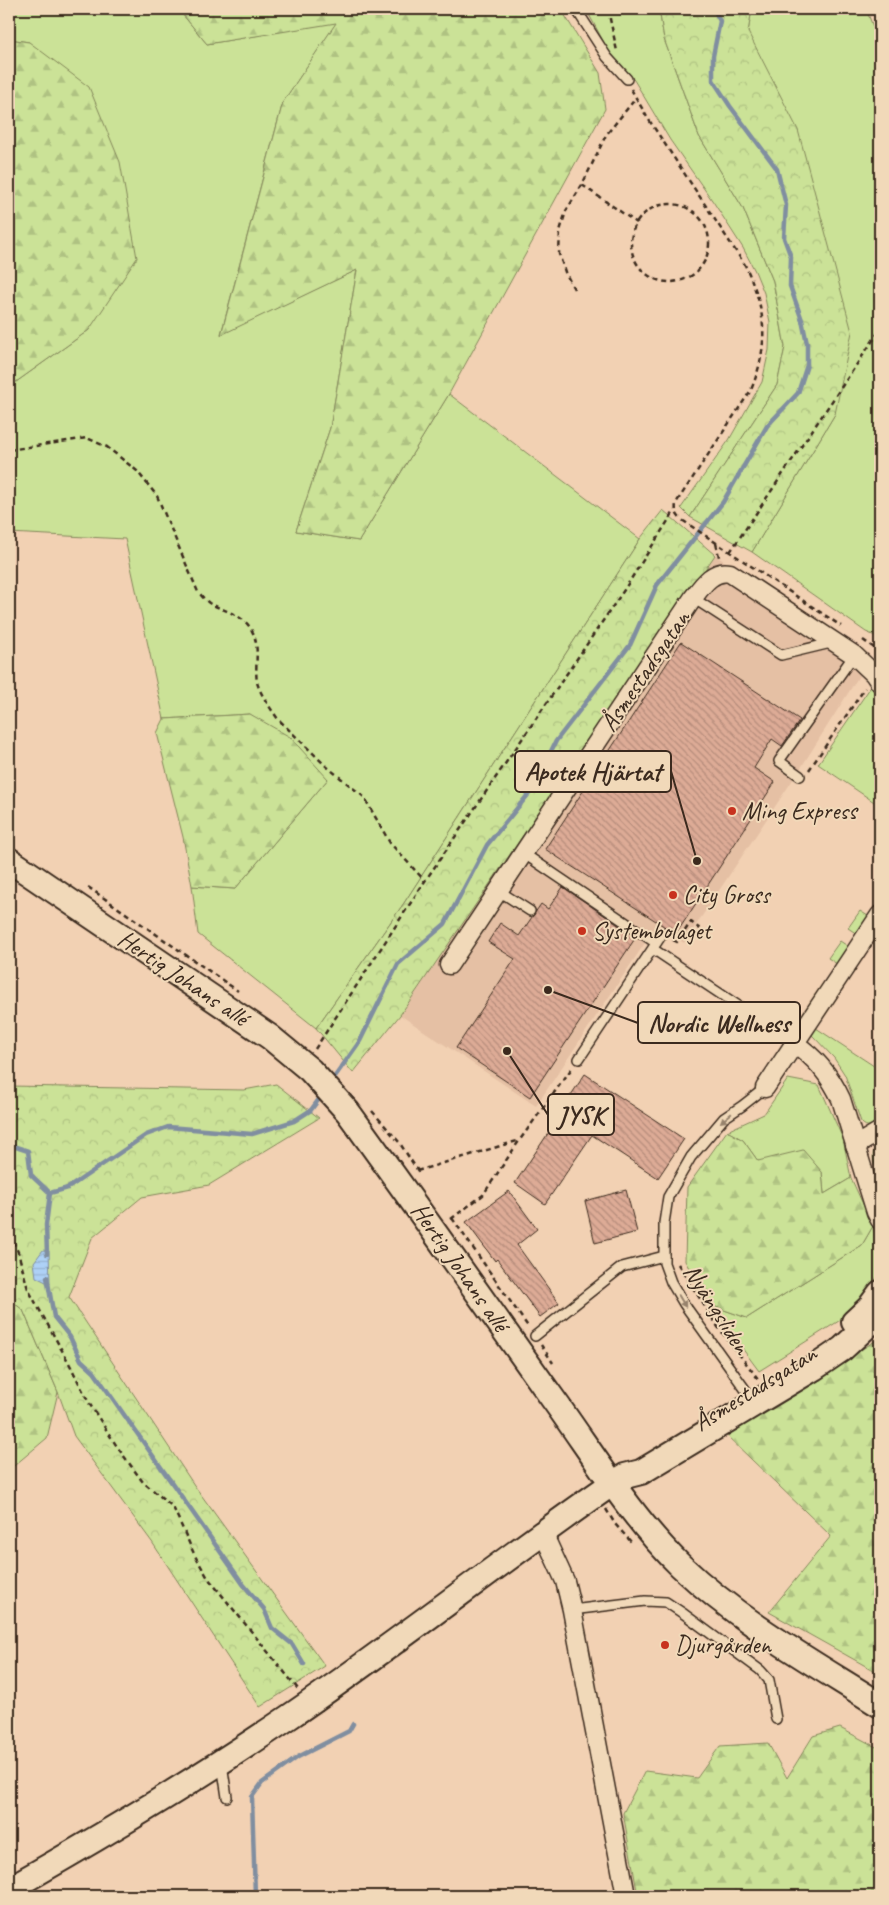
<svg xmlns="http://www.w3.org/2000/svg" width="889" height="1905" viewBox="0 0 889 1905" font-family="Caveat,sans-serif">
  <defs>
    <pattern id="forest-firs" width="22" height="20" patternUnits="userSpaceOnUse" patternTransform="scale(1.25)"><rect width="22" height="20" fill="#cbe297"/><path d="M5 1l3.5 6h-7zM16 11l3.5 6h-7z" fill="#afc282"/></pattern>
    <pattern id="park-crowns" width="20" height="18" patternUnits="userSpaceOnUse" patternTransform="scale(1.25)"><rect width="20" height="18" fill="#cbe297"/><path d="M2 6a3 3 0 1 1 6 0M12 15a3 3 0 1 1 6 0" fill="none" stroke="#afc282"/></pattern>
    <pattern id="water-rules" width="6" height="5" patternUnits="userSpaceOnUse" patternTransform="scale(1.25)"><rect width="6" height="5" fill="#aed1f6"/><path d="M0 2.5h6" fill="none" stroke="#97b4d2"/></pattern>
    <pattern id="building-back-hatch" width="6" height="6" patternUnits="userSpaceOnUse" patternTransform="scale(1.25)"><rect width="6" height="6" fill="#ddab96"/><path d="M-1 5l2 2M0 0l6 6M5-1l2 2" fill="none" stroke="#b48b7a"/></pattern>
  </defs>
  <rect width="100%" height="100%" fill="#f2d1b3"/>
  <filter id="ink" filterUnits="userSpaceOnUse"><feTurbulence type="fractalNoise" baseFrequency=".02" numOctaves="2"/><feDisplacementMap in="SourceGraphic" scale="10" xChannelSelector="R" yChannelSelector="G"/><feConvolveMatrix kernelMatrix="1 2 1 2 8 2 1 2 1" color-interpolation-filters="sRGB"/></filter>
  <g filter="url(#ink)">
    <polygon fill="#e5c0a4" points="715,555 869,660 802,766 684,943 657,925 536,1106 400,1015"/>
    <g fill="#cbe297" stroke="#83865a">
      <polygon points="9,9 178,9 207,44 337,22 283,102 221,334 357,270 330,428 296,531 359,541 449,394 640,539 404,903 316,1028 198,934 192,886 235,889 328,779 250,714 164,719 125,539 9,533 9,387 89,330 29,42 9,39"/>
      <polygon points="586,9 659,9 664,39 699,136 743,208 773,281 785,347 777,385 690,517 681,508 729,440 762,382 769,350 770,322 764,293 755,271 743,248 714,203 670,140 634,80 608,50"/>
      <polygon points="752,9 866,9 880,44 880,638 866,632 752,552 835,414 748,32"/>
      <polygon points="872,685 880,702 880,806 818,764"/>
      <polygon points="860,911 868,916 857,934 848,928"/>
      <polygon points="840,941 849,947 837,964 828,958"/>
      <path d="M816 1028 880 1070V1121C872 1126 867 1129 861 1122L845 1075 834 1058 812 1035Z"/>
      <polygon points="788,1079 819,1085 843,1139 851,1178 824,1194 822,1172 758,1161 743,1140 727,1131 764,1114"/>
      <path d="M880 1141V1175C873 1164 869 1151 880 1141Z"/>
      <polygon points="873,1226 880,1262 880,1272 858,1309 759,1371 710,1305 747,1318 862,1245"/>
    </g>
    <g fill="url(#forest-firs)" stroke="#83865a">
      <polygon points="178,9 561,9 600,73 605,109 449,394 359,541 296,531 330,428 357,270 221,335 283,102 336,23 207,44"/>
      <polygon points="9,39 29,42 89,87 120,162 137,258 89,330 9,387"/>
      <polygon points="250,714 290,737 328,779 235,889 192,886 183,837 157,733 164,719"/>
      <polygon points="727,1131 743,1140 758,1161 803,1150 822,1172 824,1194 851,1178 873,1226 862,1245 747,1318 710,1305 685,1261 687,1187"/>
      <polygon points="9,1299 23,1310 58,1392 47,1438 9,1470"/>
      <polygon points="880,1338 880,1674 769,1612 831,1536 725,1434"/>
      <polygon points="840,1728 880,1749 880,1896 638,1896 623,1813 645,1771 697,1778 720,1746 768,1743 787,1778 813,1736"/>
    </g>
    <g fill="url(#park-crowns)" stroke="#83865a">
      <polygon points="659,9 752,9 748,32 798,130 852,332 835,414 752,552 690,517 777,385 785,347 773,281 743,208 699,136 664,39"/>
      <polygon points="663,510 715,555 400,1015 353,1073 316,1028 404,903 640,539"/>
      <polygon points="276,1084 319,1118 209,1185 142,1197 92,1238 69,1297 194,1485 325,1666 260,1707 152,1542 74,1436 58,1392 23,1310 9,1299 9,1086 244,1090"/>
    </g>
    <polygon fill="url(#water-rules)" stroke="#808ea0" points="43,1250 49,1251 50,1284 36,1277 34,1262"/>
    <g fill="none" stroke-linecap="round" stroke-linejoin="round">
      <g stroke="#808ea0" stroke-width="4.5">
        <polyline points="331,1082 360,1041 398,964 445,924 487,845 532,790 556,741 630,645 657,585 723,502 767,426 798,393 807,365 807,344 802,320 790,286 791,257 784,238 786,205 777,169 730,106 713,80 713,56 720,21 714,9"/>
        <polyline points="9,1147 13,1146 28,1151 31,1175 50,1193 68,1188 146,1135 168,1127 252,1134 294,1121 311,1110 322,1095"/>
        <polyline points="47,1254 46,1225 50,1193"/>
        <polyline points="47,1277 54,1317 70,1337 81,1360 94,1372 243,1584 264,1609 272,1628 292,1644 304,1664"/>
        <polyline points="255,1896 252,1797 262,1783 298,1757 349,1731 353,1724"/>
      </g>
    </g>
    <g fill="url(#building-back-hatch)" stroke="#3b2a1e">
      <polygon points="681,642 800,720 782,746 772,739 754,768 775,782 676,934 545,849"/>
      <polygon points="563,887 636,937 530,1097 456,1048 515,959 488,942 500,923 519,936 541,904 548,909"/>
      <polygon points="585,1074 684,1139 658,1178 592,1135 545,1204 515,1183 561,1114 559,1113"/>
      <polygon points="626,1190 637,1232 595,1243 585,1201"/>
      <polygon points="509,1191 537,1229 517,1245 559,1303 540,1317 497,1259 495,1261 466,1222"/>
    </g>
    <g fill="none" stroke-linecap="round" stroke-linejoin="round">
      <g stroke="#3b2a1e" stroke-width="12">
        <g id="lane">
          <polyline points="576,9 607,57 627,79"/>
          <polyline points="693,598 781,655 835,642"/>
          <polyline points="800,776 779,761 854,655"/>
          <polyline points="523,853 656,943"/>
          <polyline points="499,891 530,911"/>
          <polyline points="653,949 794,1043"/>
          <polyline points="579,1059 663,933"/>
          <polyline points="535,1336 622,1267 664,1256"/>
          <polyline points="755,1403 684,1304 671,1282 664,1263 664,1223 668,1197 691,1157 724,1118 742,1106 765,1088"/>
          <polyline points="572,1610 645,1601 666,1602 684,1614 760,1670 769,1680 776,1719"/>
          <polyline points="222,1764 227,1797"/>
        </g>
      </g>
      <g stroke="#3b2a1e" stroke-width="21">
        <g id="street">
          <path d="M449 965 693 598C702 586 713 569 730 573L854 655 874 674 880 683"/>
          <path d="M794 1043C815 1057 830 1075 841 1099L876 1212 880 1220"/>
          <polyline points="765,1088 880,915"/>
          <polyline points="855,1146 880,1131"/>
          <polyline points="543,1533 565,1581 572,1610 626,1896"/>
        </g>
      </g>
      <g stroke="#3b2a1e" stroke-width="28">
        <g id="secondary">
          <path d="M9 860 270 1037 310 1070 348 1112C417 1207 485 1303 553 1399 592 1453 633 1520 681 1566 740 1622 812 1662 880 1705"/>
          <polyline points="854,1322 869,1308 880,1293"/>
          <path d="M9 1889C104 1835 198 1779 289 1717 399 1642 503 1559 613 1483L625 1476 641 1472 814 1368 842 1349 880 1314"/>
        </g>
      </g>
      <g stroke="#3b2a1e" stroke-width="2.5" stroke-dasharray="5 4" stroke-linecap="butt">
        <polyline points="610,9 610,19 617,51"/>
        <path d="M631 89 647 117 745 265C766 309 770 344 751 390L676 503C675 511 676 515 682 520L841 626"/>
        <polyline points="582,185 637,223"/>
        <circle cx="670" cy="243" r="39"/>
        <polyline points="574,289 565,272 559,254 560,231 566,211 582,185 606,135 636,98"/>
        <path d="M9 450 87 438 107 447 137 471 157 496 198 592C202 596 205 600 209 603 222 610 240 614 249 626 262 644 254 663 257 682 259 692 272 711 278 719L326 766 364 797 390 843 425 881"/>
        <polyline points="716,543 719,557"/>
        <polyline points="730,552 880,330"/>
        <polyline points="863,640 880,652"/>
        <polyline points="809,770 865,688"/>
        <polyline points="88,887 238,991"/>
        <polyline points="673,940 677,942 691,922 700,929"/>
        <polyline points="315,1049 425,881 624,590 675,510"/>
        <polyline points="372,1111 399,1142 418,1171"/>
        <polyline points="417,1171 517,1141"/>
        <polyline points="452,1218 529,1328"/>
        <polyline points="451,1219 483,1195 519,1141 572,1068"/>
        <polyline points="9,1233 18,1252 28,1289 69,1363 89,1403 118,1448 143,1482 173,1507 195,1556 208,1578 298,1689"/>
        <polyline points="678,1264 718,1327 759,1380"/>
        <polyline points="541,1345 553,1363"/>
        <polyline points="606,1509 615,1524 633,1544"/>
      </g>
      <use href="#lane" stroke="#f1d9b9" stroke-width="9"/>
      <use href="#street" stroke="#f1d9b9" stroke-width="18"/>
      <use href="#secondary" stroke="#f1d9b9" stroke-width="24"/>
    </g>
    <defs><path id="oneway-solid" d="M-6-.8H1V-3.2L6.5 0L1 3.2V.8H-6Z" transform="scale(1.25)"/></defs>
    <g fill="#96826c">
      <use href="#oneway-solid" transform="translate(726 1118) rotate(141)"/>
      <use href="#oneway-solid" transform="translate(682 1301) rotate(59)"/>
    </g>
  </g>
  <g fill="#c8321e" stroke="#f1d9b9" stroke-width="2">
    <circle cx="732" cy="811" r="5"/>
    <circle cx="673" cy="895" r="5"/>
    <circle cx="582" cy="931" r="5"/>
    <circle cx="665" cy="1645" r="5"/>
  </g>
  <g text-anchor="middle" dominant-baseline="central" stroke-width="4" stroke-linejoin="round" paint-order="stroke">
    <g font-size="25" fill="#3b2a1e" stroke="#f1d9b9">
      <text transform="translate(645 671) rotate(-56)">Åsmestadsgatan</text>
      <text transform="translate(183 978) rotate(34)">Hertig Johans allé</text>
      <text transform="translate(460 1267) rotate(55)">Hertig Johans allé</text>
      <text transform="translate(717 1309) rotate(57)">Nyängsliden</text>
      <text transform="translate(755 1388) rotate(-32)">Åsmestadsgatan</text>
    </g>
    <g font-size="25" fill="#3b2a1e" stroke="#f1d9b9" text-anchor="start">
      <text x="742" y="811">Ming Express</text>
      <text x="683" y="895">City Gross</text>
      <text x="592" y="931">Systembolaget</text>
      <text x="675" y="1645">Djurgården</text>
    </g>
  </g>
  <path fill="none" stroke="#3b2a1e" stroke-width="2" d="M697 861L671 771M548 990L638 1023M507 1051L548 1115"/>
  <g fill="#3b2a1e" stroke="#f1d9b9" stroke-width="2">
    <circle cx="697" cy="861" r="5"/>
    <circle cx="548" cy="990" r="5"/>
    <circle cx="507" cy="1051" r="5"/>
  </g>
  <g fill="#f1d9b9" stroke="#3b2a1e" stroke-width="2">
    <rect x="515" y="751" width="156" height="41" rx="5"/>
    <rect x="638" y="1002" width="162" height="41" rx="5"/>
    <rect x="548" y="1094" width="66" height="41" rx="5"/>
  </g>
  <g font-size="26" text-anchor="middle" font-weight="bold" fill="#3b2a1e">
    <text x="593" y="780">Apotek Hjärtat</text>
    <text x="719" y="1032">Nordic Wellness</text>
    <text x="581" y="1124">JYSK</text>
  </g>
  <rect width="889" height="1905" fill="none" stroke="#f1d9b9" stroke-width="30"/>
  <rect x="15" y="15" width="859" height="1875" fill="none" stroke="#3b2a1e" stroke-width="2" filter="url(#ink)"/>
</svg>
